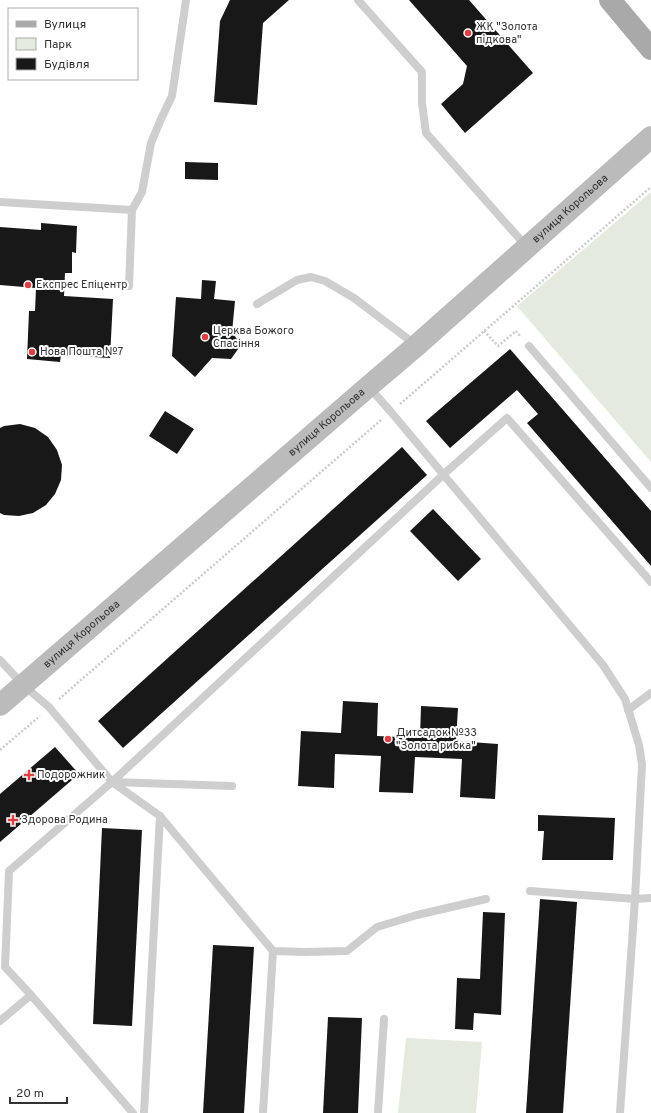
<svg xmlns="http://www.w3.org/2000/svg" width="651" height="1113" viewBox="0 0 651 1113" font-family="Overpass,sans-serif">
  <rect width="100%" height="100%" fill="#fff"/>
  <g fill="#e4eadd">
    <polygon points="651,192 651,462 517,306"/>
    <polygon points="406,1038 482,1042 476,1113 398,1113"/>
  </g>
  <g fill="#181818">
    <polygon points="230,0 289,0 263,23 257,105 214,102 220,21"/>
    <polygon points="409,0 469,0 533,73 465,133 441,104 463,84 467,66"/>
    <polygon points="185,162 218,163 218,180 185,179"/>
    <polygon points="41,223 77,226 76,253 72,252 72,273 65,273 64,296 113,299 110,358 61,355 60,362 27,359 29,311 35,311 36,288 0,285 0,227 41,230"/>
    <polygon points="202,280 216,281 214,299 235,301 232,332 241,345 231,359 212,358 195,377 172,356 176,297 201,299"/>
    <polygon points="510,349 651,511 651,566 527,423 538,414 517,390 450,448 426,421"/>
    <polygon points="165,411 194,429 177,454 149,436"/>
    <polygon points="20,424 35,428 48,437 57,450 62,465 61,480 55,494 46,505 33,513 19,516 4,515 0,513 0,428 4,426"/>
    <polygon points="402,447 427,475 123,748 98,721"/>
    <polygon points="433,509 481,559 458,581 410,531"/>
    <polygon points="343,701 378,703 377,736 420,738 421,706 458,708 456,741 498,744 495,799 460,797 462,759 415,757 413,793 379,792 381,756 335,754 334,788 298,786 301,731 341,733"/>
    <polygon points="55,747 79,774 0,842 0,794"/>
    <polygon points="538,815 615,818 613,860 542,860 544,831 538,831"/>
    <polygon points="102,828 142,830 132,1026 93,1024"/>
    <polygon points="540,899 577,902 563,1113 526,1113"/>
    <polygon points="483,912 505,913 501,1015 474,1013 473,1030 455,1029 457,978 480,979"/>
    <polygon points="213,945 254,947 244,1113 203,1113"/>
    <polygon points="328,1017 362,1018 358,1113 323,1113"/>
  </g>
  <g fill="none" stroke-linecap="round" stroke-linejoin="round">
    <g stroke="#cbcbcb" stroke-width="2.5" stroke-dasharray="2 2" stroke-linecap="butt">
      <polyline points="484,331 498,346 516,331 521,337"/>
      <polyline points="400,404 651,187"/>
      <polyline points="59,699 381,420"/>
      <polyline points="0,750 40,716"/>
    </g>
    <g stroke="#cecece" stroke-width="8">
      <polyline points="358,0 422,72 422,103 426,133 526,246"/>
      <polyline points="0,202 132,210 129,286"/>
      <polyline points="132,210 142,192 151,143 161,119 172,96 186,0"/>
      <polyline points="257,304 297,280 311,277 325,281 354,298 416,345"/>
      <polyline points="529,346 651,488"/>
      <polyline points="369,387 391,412 603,665 625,699 639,745 642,764 635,899 620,1113"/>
      <polyline points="0,660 23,685 49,707 112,782 160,816 273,951 305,952 347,951 377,927 417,915 486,899"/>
      <polyline points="628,710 651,693"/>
      <polyline points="112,782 232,786"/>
      <polyline points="530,891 635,899 651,898"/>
      <polyline points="31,995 5,967 9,871 112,782 444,474 507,418 651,582"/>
      <polyline points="0,1021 31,995 133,1113"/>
      <polyline points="144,1113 160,816"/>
      <polyline points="263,1113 273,951"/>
      <polyline points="378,1113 384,1019"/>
    </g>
    <path stroke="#bbb" stroke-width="22" id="s1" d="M0 705 369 386 416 346 651 137"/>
    <polyline stroke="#a9a9a9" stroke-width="22" points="610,0 651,49"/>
  </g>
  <g fill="#dd3f43" stroke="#fff" stroke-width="1.5">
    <circle cx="468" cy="33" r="4"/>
    <circle cx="28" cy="285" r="4"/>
    <circle cx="205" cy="337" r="4"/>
    <circle cx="32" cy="352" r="4"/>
    <circle cx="388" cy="739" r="4"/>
    <path d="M27 769h4v4h4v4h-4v4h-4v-4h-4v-4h4z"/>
    <path d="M11 814h4v4h4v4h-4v4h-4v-4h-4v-4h4z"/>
  </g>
  <g text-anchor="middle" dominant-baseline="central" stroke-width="4" stroke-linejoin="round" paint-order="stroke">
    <g font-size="11" fill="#313131" stroke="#fff" text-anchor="start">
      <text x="476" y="27">ЖК "Золота<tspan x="476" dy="13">підкова"</tspan></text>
      <text x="36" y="285">Експрес Епіцентр</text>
      <text x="213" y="331">Церква Божого<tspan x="213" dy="13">Спасіння</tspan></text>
      <text x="40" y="352">Нова Пошта №7</text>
      <text x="396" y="733">Дитсадок №33<tspan x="396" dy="13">"Золота рибка"</tspan></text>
      <text x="37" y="775">Подорожник</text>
      <text x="21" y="820">Здорова Родина</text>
    </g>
    <g font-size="11" fill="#313131" stroke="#fff">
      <text stroke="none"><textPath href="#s1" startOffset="756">вулиця Корольова</textPath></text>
      <text stroke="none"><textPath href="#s1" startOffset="432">вулиця Корольова</textPath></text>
      <text stroke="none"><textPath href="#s1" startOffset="108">вулиця Корольова</textPath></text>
    </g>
  </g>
  <rect x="8" y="8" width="130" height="72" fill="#ffffff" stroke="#adadad"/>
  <rect x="16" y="21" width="20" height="6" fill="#a9a9a9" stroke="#adadad"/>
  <text x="44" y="28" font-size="12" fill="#313131">Вулиця</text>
  <rect x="16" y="38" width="20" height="12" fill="#e4eadd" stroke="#adadad"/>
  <text x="44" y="48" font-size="12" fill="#313131">Парк</text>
  <rect x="16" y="58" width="20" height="12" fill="#181818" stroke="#adadad"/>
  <text x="44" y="68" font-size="12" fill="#313131">Будівля</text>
  <path d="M10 1097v6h57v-6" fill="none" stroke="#313131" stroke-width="2"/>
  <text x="16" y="1097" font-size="12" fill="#313131" stroke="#ffffff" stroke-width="3" paint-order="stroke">20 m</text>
</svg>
